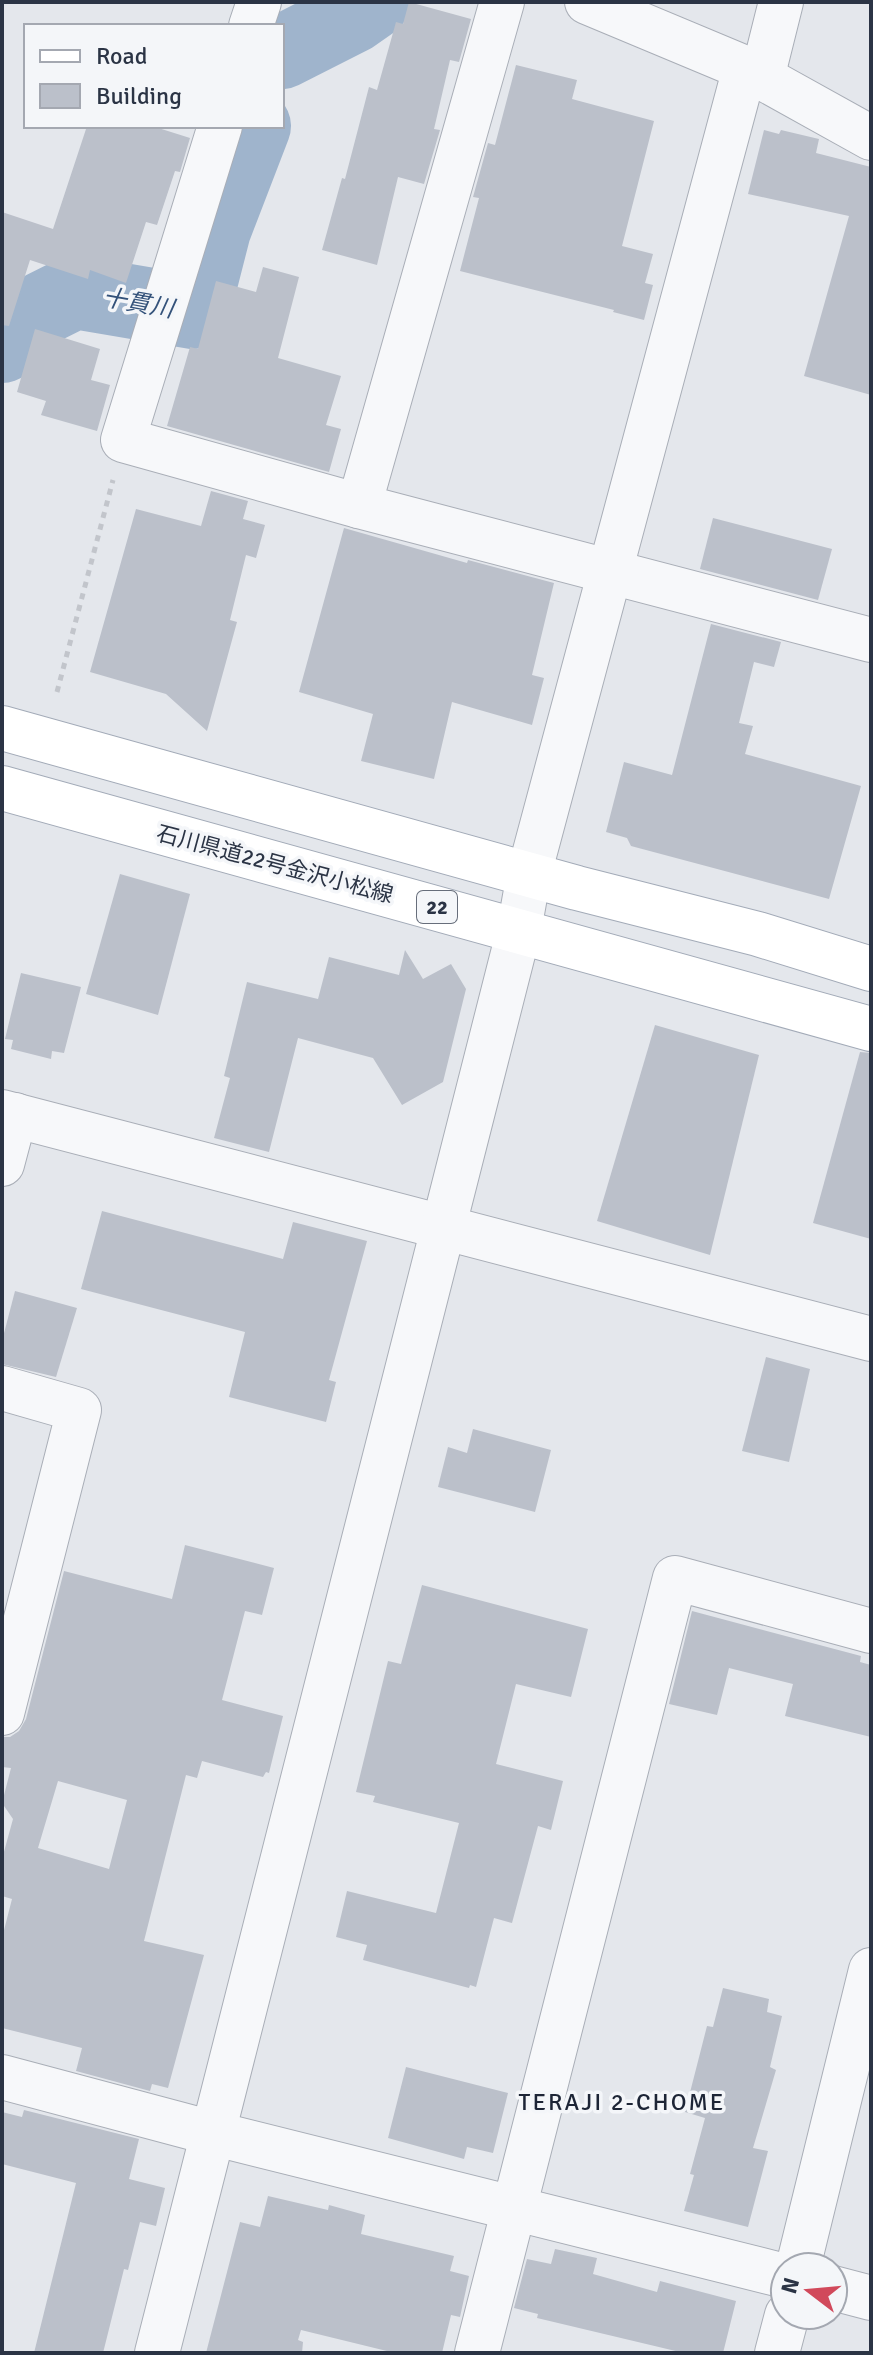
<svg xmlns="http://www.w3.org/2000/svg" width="873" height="2355" viewBox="0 0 873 2355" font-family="Signika,'Noto Sans JP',sans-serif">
  <rect width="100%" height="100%" fill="#e4e7ec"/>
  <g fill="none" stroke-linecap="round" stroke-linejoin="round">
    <g stroke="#9fb4cc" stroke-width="74">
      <polyline points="282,52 353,16 373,2"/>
      <polyline points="2,346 43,308 75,292 193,312 214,230 254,126"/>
    </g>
  </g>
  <g fill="#bbc0ca" fill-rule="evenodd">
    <polygon points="409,2 471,19 459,62 450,60 434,129 440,130 424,184 398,177 377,265 322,250 342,178 345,179 369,87 377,90 396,22 403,24"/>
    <polygon points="516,65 577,80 572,99 654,121 622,246 653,254 645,283 653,285 644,320 613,312 614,310 460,271 479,198 473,197 488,143 495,145"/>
    <polygon points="87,126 152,126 190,138 180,172 175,171 157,225 146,222 126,283 90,270 88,279 30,260 9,326 2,325 2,212 53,229"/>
    <polygon points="764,130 779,134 781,130 819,139 816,153 871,167 871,395 804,376 849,216 748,194"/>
    <polygon points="263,267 299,277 278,358 341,376 326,425 341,429 329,472 167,426 190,347 198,349 216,281 256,292"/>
    <polygon points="35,329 100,349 91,380 110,385 97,431 41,415 46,401 17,392"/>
    <polygon points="211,491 248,501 243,519 265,525 256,558 246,555 230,620 237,622 207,731 166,694 90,672 136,509 201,526"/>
    <polygon points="713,518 832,549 818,600 700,569"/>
    <polygon points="344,528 467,563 468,560 554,583 532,675 544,678 532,725 452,702 434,779 361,761 373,714 299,692"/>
    <polygon points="711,624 781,642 774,667 754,662 739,723 753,726 745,754 861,786 829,899 631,846 627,838 606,832 624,762 672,775"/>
    <polygon points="120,874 190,894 158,1015 86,994"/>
    <polygon points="405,950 423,979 451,964 466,989 443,1082 402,1105 373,1058 298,1038 269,1152 214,1138 230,1078 224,1076 247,982 318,999 329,957 399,975"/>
    <polygon points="21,973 81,987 64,1053 52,1051 51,1059 11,1049 13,1040 5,1039"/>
    <polygon points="655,1025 759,1055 710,1255 597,1221"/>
    <polygon points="860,1052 871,1053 871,1239 813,1223"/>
    <polygon points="102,1211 283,1259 293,1222 367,1241 329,1380 336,1382 326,1422 229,1397 245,1332 81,1289"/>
    <polygon points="15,1291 77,1308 56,1377 2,1364 2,1341"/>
    <polygon points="766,1357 810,1369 789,1462 742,1451"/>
    <polygon points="473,1429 551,1450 535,1512 438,1487 448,1447 467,1453"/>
    <path d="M185 1545 274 1568 262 1615 245 1611 222 1700 283 1716 269 1773 266 1772 263 1777 202 1761 197 1778 186 1775 144 1941 204 1955 168 2088 152 2084 150 2091 76 2071 82 2048 2 2028V1938L12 1899 2 1896V1859L13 1819 2 1803 11 1768 2 1767V1737H10L19 1731 26 1719 64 1571 172 1599ZM58 1781 127 1800 109 1869 38 1848Z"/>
    <polygon points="422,1585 588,1629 571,1697 516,1684 496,1764 563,1781 551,1830 538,1826 512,1923 494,1918 476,1987 470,1985 469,1988 363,1960 367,1945 336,1937 347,1891 436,1913 459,1823 373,1802 375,1796 356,1792 388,1661 401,1664"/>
    <polygon points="692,1611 861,1656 860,1662 871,1665 871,1737 785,1716 793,1684 729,1668 717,1715 669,1704"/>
    <polygon points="723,1988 769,1999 767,2012 782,2016 770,2067 776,2070 753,2148 768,2151 748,2227 684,2211 694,2175 690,2174 705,2118 685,2112 707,2026 713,2027"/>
    <polygon points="406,2067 508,2093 493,2153 467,2147 464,2159 388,2138"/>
    <polygon points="24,2110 139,2139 129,2179 165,2188 156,2226 140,2222 128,2270 124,2269 103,2353 34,2353 76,2183 2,2164 2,2112 22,2117"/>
    <polygon points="268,2196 328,2210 329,2205 365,2215 361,2234 454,2256 450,2271 469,2276 460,2317 451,2315 442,2353 395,2353 301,2330 298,2340 303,2342 302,2353 206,2353 240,2222 260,2227"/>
    <polygon points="555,2249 597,2258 593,2274 657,2292 660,2281 736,2301 723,2353 684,2353 537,2318 538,2314 514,2308 527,2259 551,2264"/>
  </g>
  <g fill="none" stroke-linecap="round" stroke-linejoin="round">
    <g stroke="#a9aeb7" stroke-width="46">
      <g id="minor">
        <polyline points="587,2 745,68 871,138"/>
        <polyline points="251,26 259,2"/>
        <polyline points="762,78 781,2"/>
        <polyline points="220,126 123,440 359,506 871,640"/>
        <polyline points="359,506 502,2"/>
        <polyline points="2,1112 871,1339"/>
        <polyline points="2,1164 15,1115"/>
        <polyline points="2,1388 79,1410 2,1713"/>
        <polyline points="2,2077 212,2133 785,2276"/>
        <polyline points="798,2267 871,1970"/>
        <polyline points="833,2288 871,2298"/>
        <polyline points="157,2353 519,930 529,874 745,68"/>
        <polyline points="477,2353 675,1578 871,1631"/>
        <polyline points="777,2353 787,2315"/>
      </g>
    </g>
    <g stroke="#a3abb8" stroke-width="46">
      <g id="major">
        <polyline points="2,728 577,888 758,934 871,969"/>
        <polyline points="2,788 871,1029"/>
      </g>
    </g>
    <polyline stroke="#c2c5cb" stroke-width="5" stroke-dasharray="6 6" stroke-linecap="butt" points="57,692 113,480"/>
    <use href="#minor" stroke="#f7f8fa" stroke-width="44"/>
    <use href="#major" stroke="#fff" stroke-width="44"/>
  </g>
  <g text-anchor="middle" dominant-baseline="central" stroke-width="7" stroke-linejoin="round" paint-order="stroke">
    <rect fill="#f4f6f9" stroke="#676e7b" stroke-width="2" x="417" y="891" width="40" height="32" rx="6"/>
    <g font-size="20" font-weight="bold" fill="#2b3445">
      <text x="437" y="907">22</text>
    </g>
    <g font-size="22" fill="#2b3445" stroke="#f4f6f9">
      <text transform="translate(275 864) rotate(15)">石川県道22号金沢小松線</text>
    </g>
    <g font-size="24" font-style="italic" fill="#34527a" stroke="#f4f6f9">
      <text transform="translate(138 303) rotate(10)">十貫川</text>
    </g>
    <g font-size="24" letter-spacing="2" fill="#1d2536" stroke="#f4f6f9">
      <text x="622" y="2102">TERAJI 2-CHOME</text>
    </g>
  </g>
  <rect width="873" height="2355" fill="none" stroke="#2b3445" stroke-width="8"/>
  <rect x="24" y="24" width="260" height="104" fill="#f4f6f9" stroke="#a4a8b1" stroke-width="2"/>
  <rect x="40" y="50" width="40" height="12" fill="#ffffff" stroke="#a4a8b1" stroke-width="2"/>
  <text x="96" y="64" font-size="24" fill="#2b3445">Road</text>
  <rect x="40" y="84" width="40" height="24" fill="#bbc0ca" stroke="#a4a8b1" stroke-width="2"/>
  <text x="96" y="104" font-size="24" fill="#2b3445">Building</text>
  <g transform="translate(809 2291) rotate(286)"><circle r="38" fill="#f4f6f9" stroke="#a4a8b1" stroke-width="2"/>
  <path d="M0-6L14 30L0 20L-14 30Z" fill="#d1495b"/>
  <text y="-12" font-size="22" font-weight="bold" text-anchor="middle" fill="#2b3445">N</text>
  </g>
</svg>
